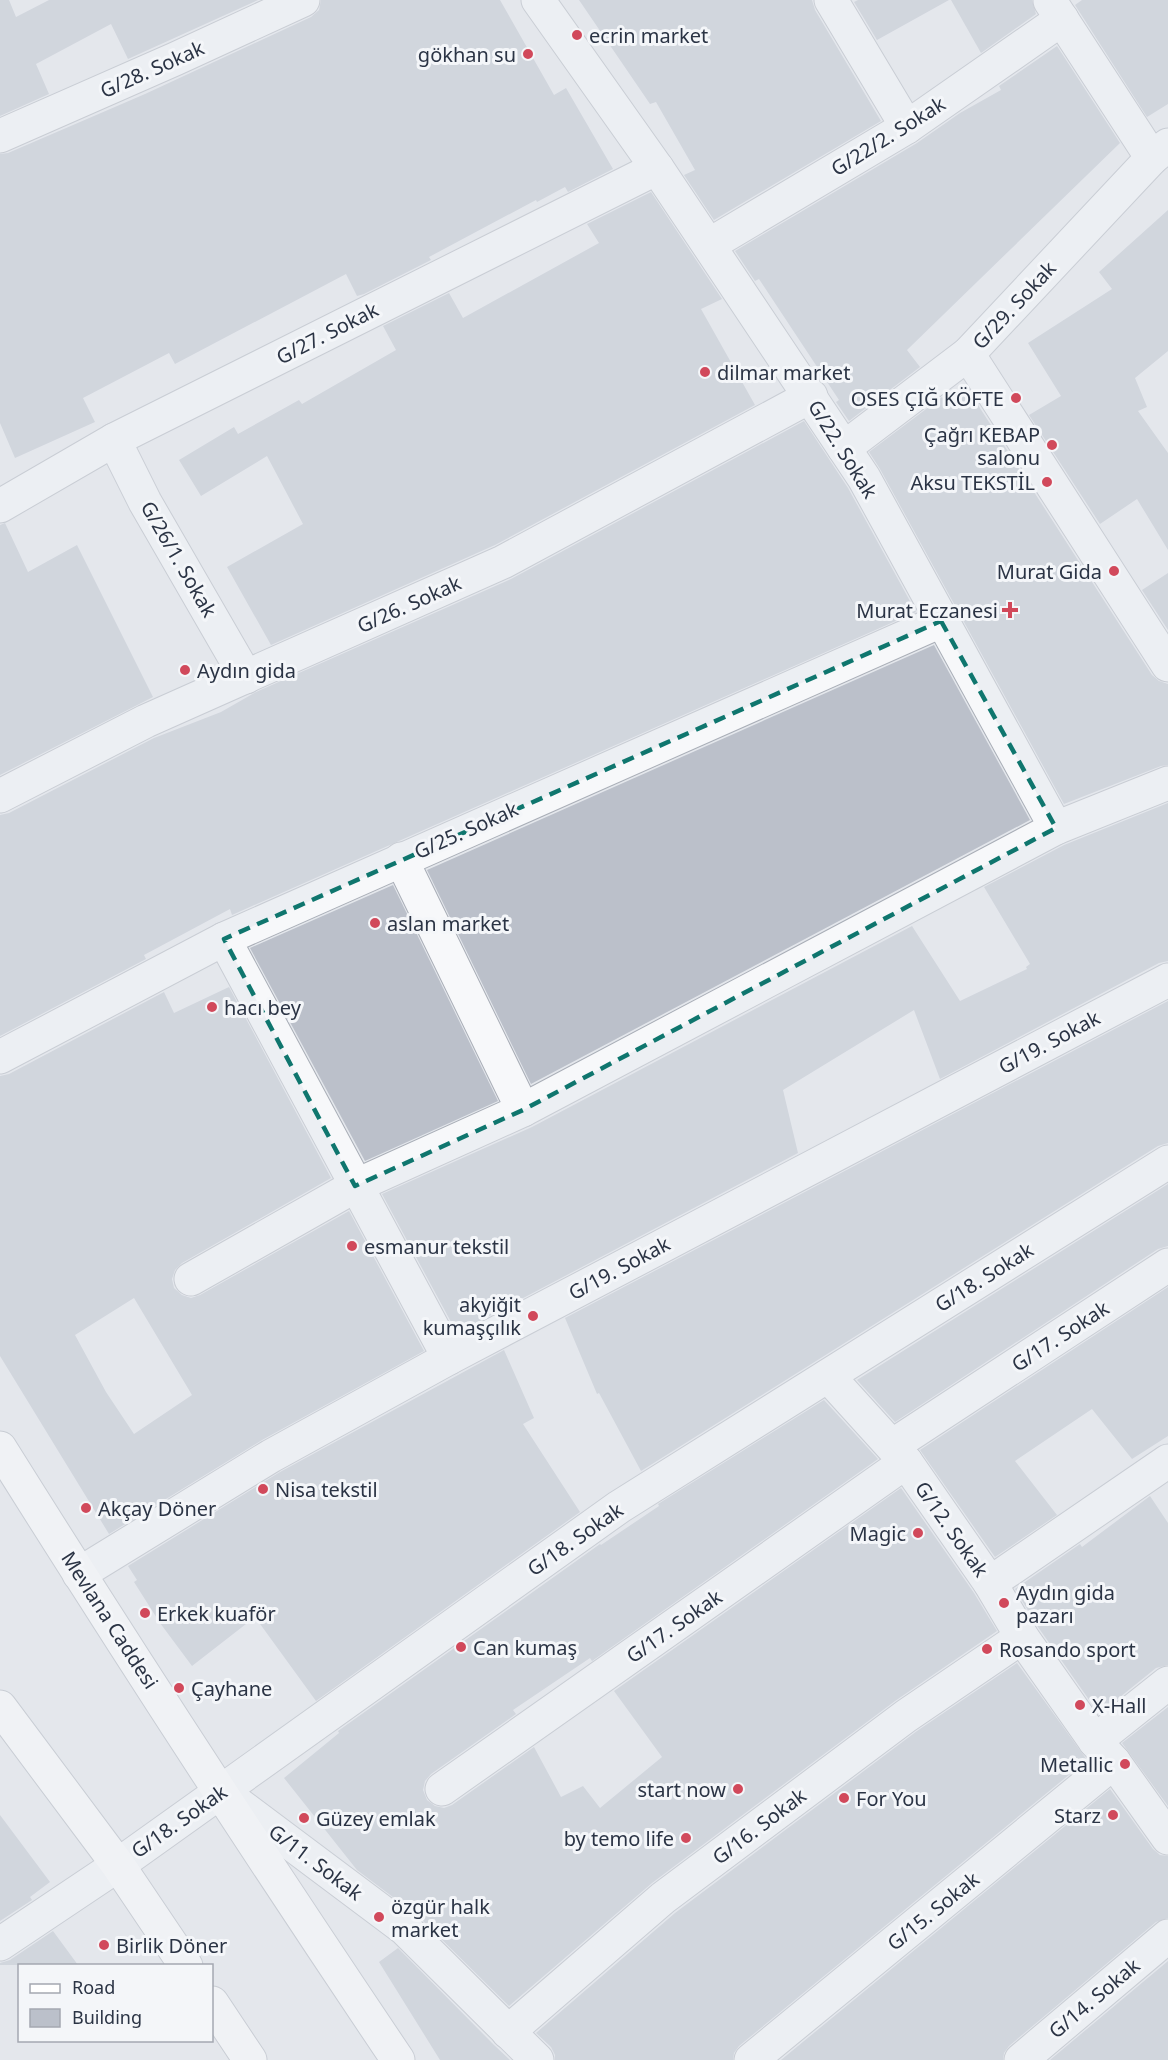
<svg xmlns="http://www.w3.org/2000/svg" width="1168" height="2060" viewBox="0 0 1168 2060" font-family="'Noto Sans',sans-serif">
  <rect width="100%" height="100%" fill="#e4e7ec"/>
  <g fill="#bbc0ca" fill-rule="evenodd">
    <polygon points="0,0 9,0 16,17 49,0 258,0 128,59 111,24 36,64 49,94 0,116"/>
    <polygon points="321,0 500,0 554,95 566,88 613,169 568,192 565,187 537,202 536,200 429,257 431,260 364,294 357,296 346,274 175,364 169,353 83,398 95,422 15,458 0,423 0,154 8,153 145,94 311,17 319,10"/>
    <polygon points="579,0 812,0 815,10 881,121 714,220 684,175 695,170 656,102 650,104"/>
    <polygon points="858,0 949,0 877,40 854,2"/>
    <polygon points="951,0 1032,0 1036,14 981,53"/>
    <polygon points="1082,0 1168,0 1168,104 1147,117 1075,5"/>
    <polygon points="1057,46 1120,143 907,350 920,367 849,421 836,402 839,400 759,279 755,281 735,251 917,143 960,113 1001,90 999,86"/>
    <polygon points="651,192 722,299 701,309 755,405 495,545 271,645 227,567 303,524 267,456 201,496 179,460 234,427 238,434 299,400 302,404 396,350 383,326 449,293 463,318 599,243 587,224"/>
    <polygon points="1168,210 1168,351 1135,378 1147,407 1138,411 1168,453 1168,550 1137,499 1100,524 1029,415 1061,396 1028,343 1112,289 1099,272"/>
    <polygon points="967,388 1152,675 1159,681 1168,684 1168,765 1161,766 1064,804 880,469 869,452 942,397 946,402"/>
    <polygon points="804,421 848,488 916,612 232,915 230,909 144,955 146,959 0,1036 0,815 9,813 154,738 221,712 256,692 511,579"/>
    <polygon points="5,523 28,572 77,545 153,697 0,775 0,525"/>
    <polygon points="1168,573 1168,630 1142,590"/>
    <polygon points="934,645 1030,820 531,1084 427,870"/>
    <polygon points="1168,803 1168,961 1159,963 940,1079 914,1010 783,1090 798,1153 457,1333 382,1194 532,1127 912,926 960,1001 1027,969 1026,967 1030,964 984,887 1064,845"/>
    <polygon points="393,885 498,1101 365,1161 250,948"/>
    <path d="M229 987 331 1178 182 1263 175 1270 172 1279 174 1288 182 1295 191 1298 200 1295 349 1211 424 1351 262 1440 109 1534 0 1356V1076L9 1074 164 992 174 1013ZM134 1298 192 1395 134 1434 106 1392 75 1335Z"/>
    <polygon points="1168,1001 1168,1143 1158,1146 641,1471 599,1393 597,1394 565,1318"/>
    <polygon points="1168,1184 1168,1246 1158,1249 895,1422 857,1380"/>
    <polygon points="1168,1287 1168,1436 1132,1459 1092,1409 1015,1461 1057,1515 995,1557 920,1450"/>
    <polygon points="504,1350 534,1418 523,1424 580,1512 316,1701 255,1617 192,1666 160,1623 134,1582 137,1580 128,1566 280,1472"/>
    <polygon points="824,1400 878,1459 592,1661 590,1658 513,1710 516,1714 431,1774 425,1781 423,1790 427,1800 435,1806 444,1808 452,1805 534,1747 561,1797 583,1786 600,1808 662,1757 614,1691 901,1488 974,1593 997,1631 895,1701 652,1883 509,2006 418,1916 357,1870 284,1778 339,1733 338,1731 600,1544 601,1545 659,1506 658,1504"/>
    <polygon points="1150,1496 1168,1523 1168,1665 1156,1668 1099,1714 1038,1627 1015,1589 1080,1544 1082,1547"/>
    <polygon points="1017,1663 1087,1760 739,2046 734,2053 733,2060 555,2060 555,2055 551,2047 536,2033 675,1913 917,1731"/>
    <polygon points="1168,1707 1168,1806 1122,1743"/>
    <polygon points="1110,1789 1153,1849 1160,1855 1168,1856 1168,1918 1156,1922 1009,2046 1004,2053 1003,2060 781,2060"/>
    <polygon points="0,1815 50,1882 30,1897 32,1900 0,1921"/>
    <polygon points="53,1931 78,1965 0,1965 0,1963 10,1960"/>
    <polygon points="398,1948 494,2045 510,2060 440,2060 379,1962"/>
    <polygon points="1168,1961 1168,2060 1050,2060"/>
  </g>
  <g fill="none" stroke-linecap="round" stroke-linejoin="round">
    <g stroke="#a9aeb7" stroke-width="35">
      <g id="street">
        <polyline points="538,0 657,168 864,478 1056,828"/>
        <polyline points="831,0 907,127"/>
        <polyline points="1050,1 1152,158"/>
        <polyline points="0,136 175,59 303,0"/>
        <polyline points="709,245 907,127 1062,19"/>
        <polyline points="968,354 1168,665"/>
        <polyline points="114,440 145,502 246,677"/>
        <polyline points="844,448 968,354 1152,158 1168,145"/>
        <polyline points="0,506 114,440 657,168"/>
        <polyline points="0,796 146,721 503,562 811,396"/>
        <polyline points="401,859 523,1110"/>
        <polyline points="224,939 449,1358"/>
        <polyline points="0,1057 224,939 941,621"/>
        <polyline points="191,1279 355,1186 523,1110 1056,828 1168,783"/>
        <polyline points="828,1376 906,1462 990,1583 1022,1637 1095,1741 1114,1762 1168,1838"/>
        <polyline points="892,1446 1168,1265"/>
        <polyline points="79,1574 271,1456 449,1358 1168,980"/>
        <polyline points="990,1583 1168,1461"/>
        <polyline points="1095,1741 1168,1683"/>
        <polyline points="442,1789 906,1462"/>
        <polyline points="222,1792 405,1929 537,2060"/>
        <polyline points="0,1944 118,1865 619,1507 1168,1162"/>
        <polyline points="508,2032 663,1898 906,1716 1022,1637"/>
        <polyline points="751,2060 1114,1762"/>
        <polyline points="1021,2060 1168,1936"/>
      </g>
    </g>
    <g stroke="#a9aeb7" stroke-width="35">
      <g id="secondary">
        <path d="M0 1448C129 1654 262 1858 398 2060"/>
        <polyline points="0,1707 118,1865 186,1966"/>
        <polyline points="212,2003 250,2060"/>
      </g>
    </g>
    <use href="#street" stroke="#f7f8fa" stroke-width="33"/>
    <use href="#secondary" stroke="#fff" stroke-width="33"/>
  </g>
  <path d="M0 0H1168V2060H0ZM941 621 1056 828 523 1110 355 1186 224 939Z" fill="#e4e7ec" fill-opacity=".55" fill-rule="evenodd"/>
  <path fill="none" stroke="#0f766e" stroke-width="4.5" stroke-dasharray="12 8" stroke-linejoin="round" d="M941 621 1056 828 523 1110 355 1186 224 939Z"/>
  <g fill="#d1495b" stroke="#f4f6f9" stroke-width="2">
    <circle cx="577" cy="35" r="6"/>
    <circle cx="528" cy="54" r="6"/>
    <circle cx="705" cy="372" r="6"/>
    <circle cx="1016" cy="398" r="6"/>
    <circle cx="1052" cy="445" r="6"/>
    <circle cx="1047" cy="482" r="6"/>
    <circle cx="1114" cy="571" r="6"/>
    <path d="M1007 601h6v6h6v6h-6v6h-6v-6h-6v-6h6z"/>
    <circle cx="185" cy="670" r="6"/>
    <circle cx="375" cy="923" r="6"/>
    <circle cx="212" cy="1007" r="6"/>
    <circle cx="352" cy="1246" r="6"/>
    <circle cx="533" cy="1316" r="6"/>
    <circle cx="263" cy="1489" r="6"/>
    <circle cx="86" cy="1508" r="6"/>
    <circle cx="918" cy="1533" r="6"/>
    <circle cx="1004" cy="1603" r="6"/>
    <circle cx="145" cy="1613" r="6"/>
    <circle cx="461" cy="1647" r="6"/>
    <circle cx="987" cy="1649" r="6"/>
    <circle cx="179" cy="1688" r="6"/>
    <circle cx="1080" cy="1705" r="6"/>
    <circle cx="1125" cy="1764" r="6"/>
    <circle cx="738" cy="1789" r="6"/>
    <circle cx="844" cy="1798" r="6"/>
    <circle cx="1113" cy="1815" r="6"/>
    <circle cx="304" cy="1818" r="6"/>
    <circle cx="686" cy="1838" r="6"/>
    <circle cx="379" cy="1917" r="6"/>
    <circle cx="104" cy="1945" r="6"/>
  </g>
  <g text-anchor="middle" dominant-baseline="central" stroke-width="6" stroke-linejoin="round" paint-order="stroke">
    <g font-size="20" fill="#2b3445" stroke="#f4f6f9" text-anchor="start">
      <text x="589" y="35">ecrin market</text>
      <text x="516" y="54" text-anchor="end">gökhan su</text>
      <text x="717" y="372">dilmar market</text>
      <text x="1004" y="398" text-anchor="end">OSES ÇIĞ KÖFTE</text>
      <text x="1040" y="434" text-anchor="end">Çağrı KEBAP<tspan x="1040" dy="23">salonu</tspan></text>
      <text x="1035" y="482" text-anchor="end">Aksu TEKSTİL</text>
      <text x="1102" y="571" text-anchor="end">Murat Gida</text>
      <text x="998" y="610" text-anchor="end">Murat Eczanesi</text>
      <text x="197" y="670">Aydın gida</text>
      <text x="387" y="923">aslan market</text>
      <text x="224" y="1007">hacı bey</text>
      <text x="364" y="1246">esmanur tekstil</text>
      <text x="521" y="1304" text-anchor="end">akyiğit<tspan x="521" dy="23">kumaşçılık</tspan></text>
      <text x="275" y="1489">Nisa tekstil</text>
      <text x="98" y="1508">Akçay Döner</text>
      <text x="906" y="1533" text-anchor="end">Magic</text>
      <text x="1016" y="1592">Aydın gida<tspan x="1016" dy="23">pazarı</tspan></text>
      <text x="157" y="1613">Erkek kuaför</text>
      <text x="473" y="1647">Can kumaş</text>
      <text x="999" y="1649">Rosando sport</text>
      <text x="191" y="1688">Çayhane</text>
      <text x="1092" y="1705">X-Hall</text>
      <text x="1113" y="1764" text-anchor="end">Metallic</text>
      <text x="726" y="1789" text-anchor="end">start now</text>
      <text x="856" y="1798">For You</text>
      <text x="1101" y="1815" text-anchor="end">Starz</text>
      <text x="316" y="1818">Güzey emlak</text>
      <text x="674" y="1838" text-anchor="end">by temo life</text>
      <text x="391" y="1906">özgür halk<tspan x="391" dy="23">market</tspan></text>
      <text x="116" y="1945">Birlik Döner</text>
    </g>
    <g font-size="20" fill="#2b3445" stroke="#f4f6f9">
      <text transform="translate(152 69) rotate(-24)">G/28. Sokak</text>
      <text transform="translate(888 136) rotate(-32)">G/22/2. Sokak</text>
      <text transform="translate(1014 305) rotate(-47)">G/29. Sokak</text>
      <text transform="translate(327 333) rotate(-27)">G/27. Sokak</text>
      <text transform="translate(843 449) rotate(58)">G/22. Sokak</text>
      <text transform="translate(179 559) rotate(60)">G/26/1. Sokak</text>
      <text transform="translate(409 604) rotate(-24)">G/26. Sokak</text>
      <text transform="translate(466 830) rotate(-24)">G/25. Sokak</text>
      <text transform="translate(1049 1042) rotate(-28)">G/19. Sokak</text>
      <text transform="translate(619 1268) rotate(-28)">G/19. Sokak</text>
      <text transform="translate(984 1277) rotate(-32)">G/18. Sokak</text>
      <text transform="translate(1060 1336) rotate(-33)">G/17. Sokak</text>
      <text transform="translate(952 1529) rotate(55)">G/12. Sokak</text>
      <text transform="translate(575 1539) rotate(-35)">G/18. Sokak</text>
      <text transform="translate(110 1620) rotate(57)">Mevlana Caddesi</text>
      <text transform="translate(674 1626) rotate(-35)">G/17. Sokak</text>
      <text transform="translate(179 1821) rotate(-35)">G/18. Sokak</text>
      <text transform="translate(759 1826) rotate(-37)">G/16. Sokak</text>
      <text transform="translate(316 1862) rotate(37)">G/11. Sokak</text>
      <text transform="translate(933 1911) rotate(-39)">G/15. Sokak</text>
      <text transform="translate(1094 1998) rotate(-40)">G/14. Sokak</text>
    </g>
  </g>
  <rect x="18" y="1964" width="195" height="78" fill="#f4f6f9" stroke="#a4a8b1" stroke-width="1.5"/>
  <rect x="30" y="1984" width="30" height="9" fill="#ffffff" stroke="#a4a8b1" stroke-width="1.5"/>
  <text x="72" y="1994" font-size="18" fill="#2b3445">Road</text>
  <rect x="30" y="2009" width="30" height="18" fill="#bbc0ca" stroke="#a4a8b1" stroke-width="1.5"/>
  <text x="72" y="2024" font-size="18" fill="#2b3445">Building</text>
</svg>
